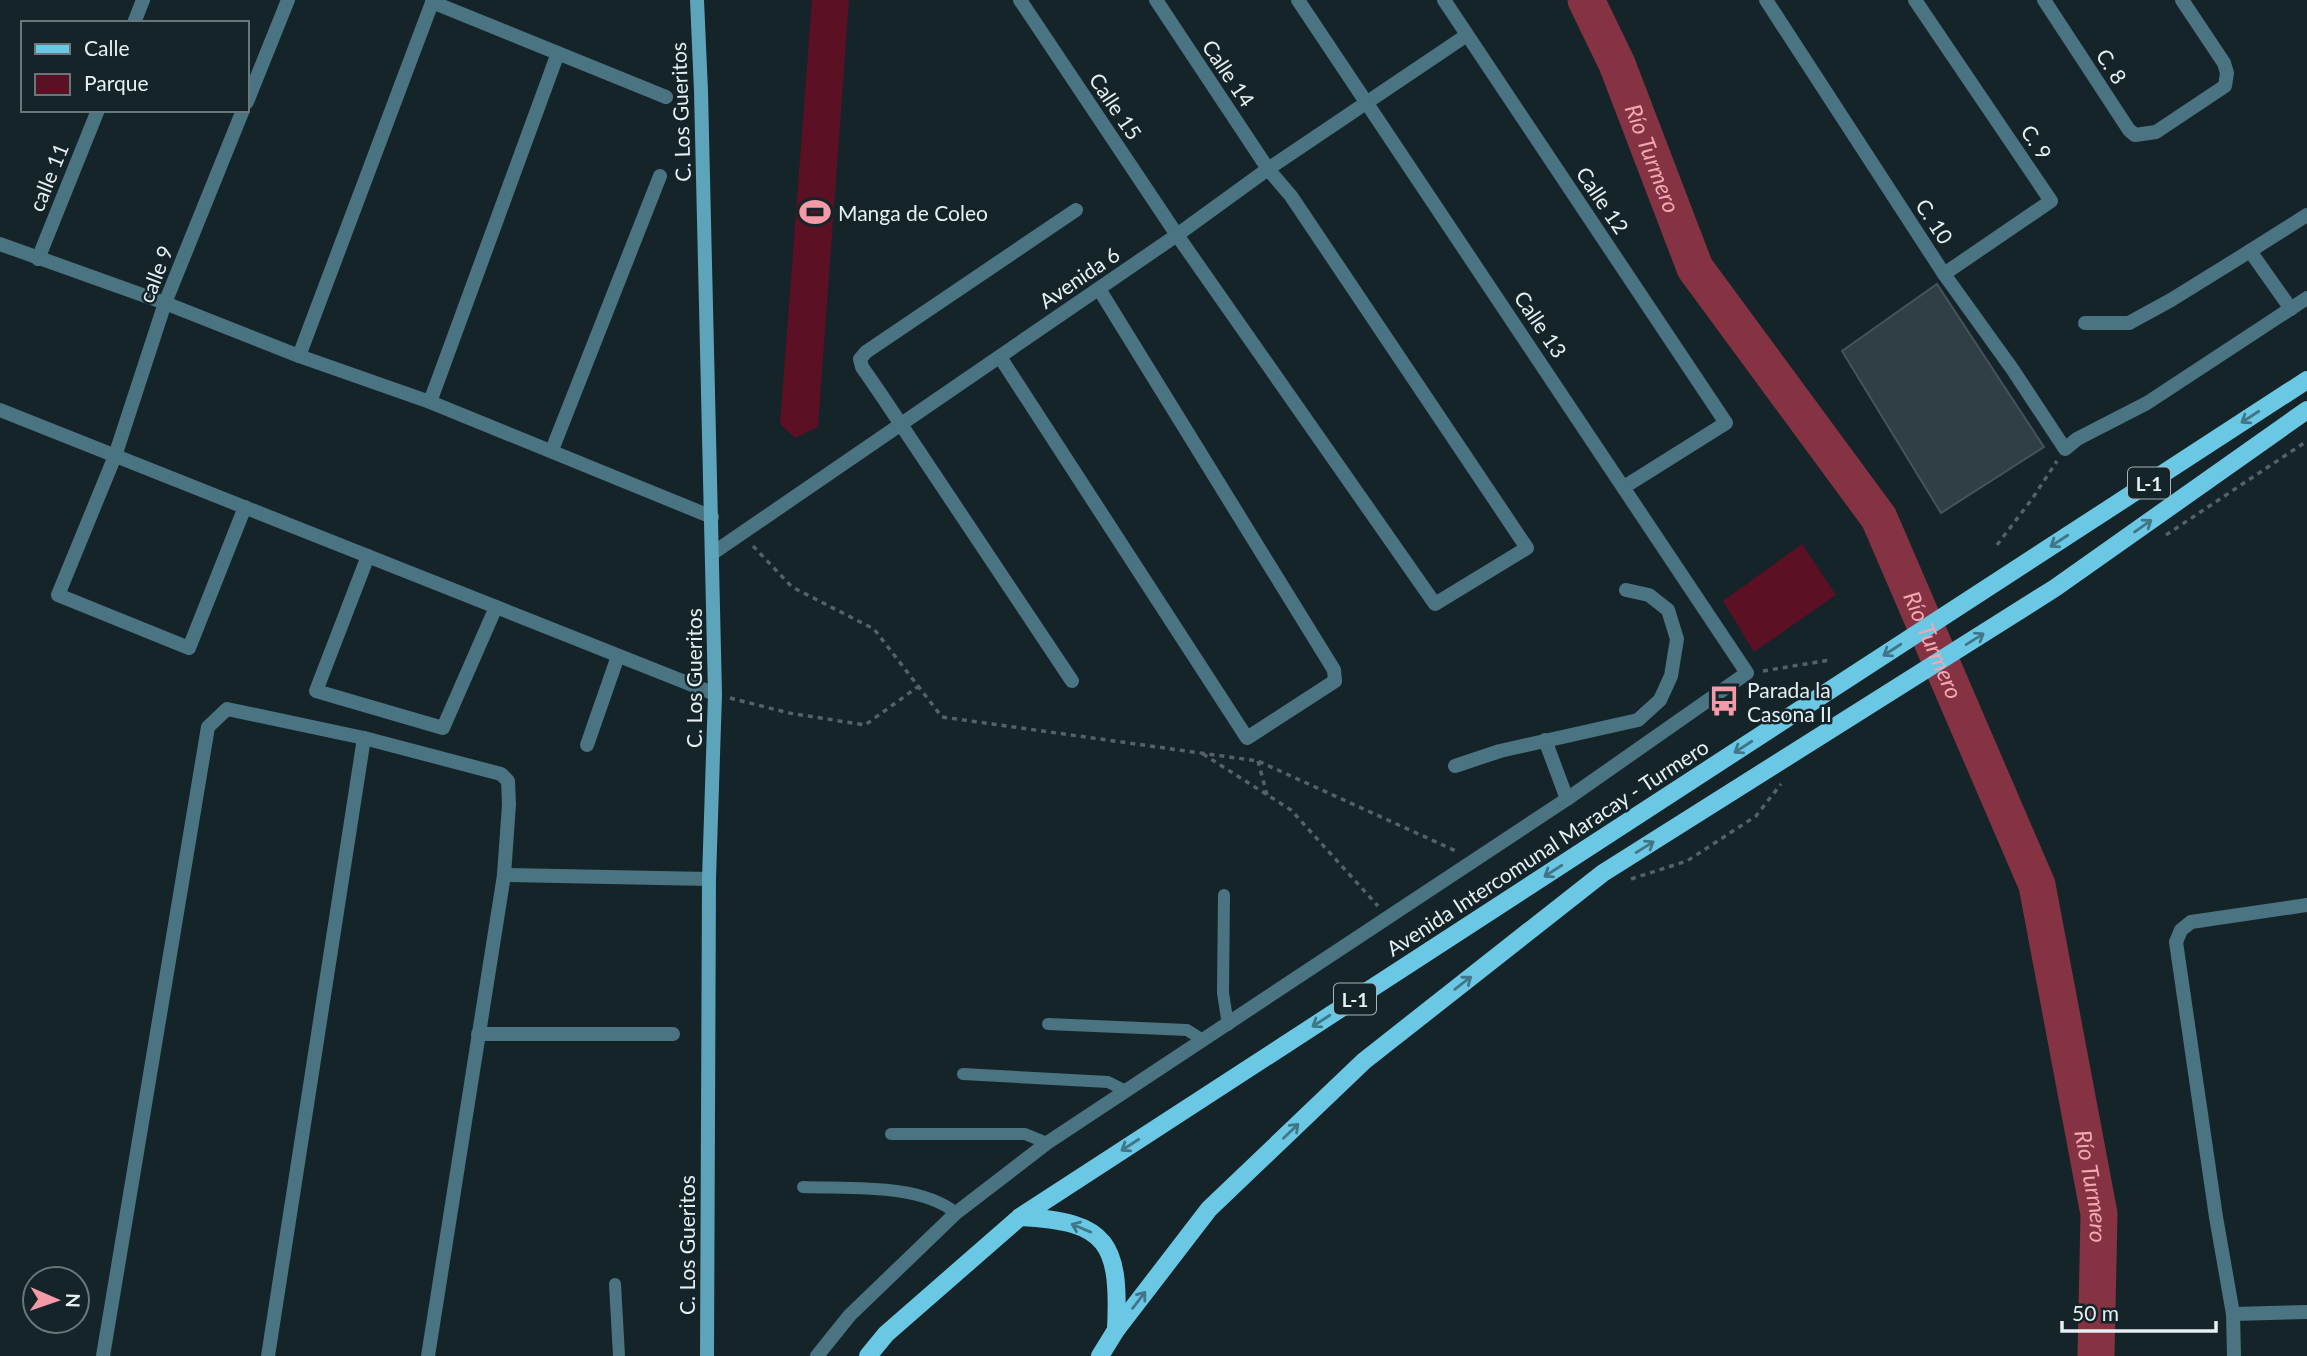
<svg xmlns="http://www.w3.org/2000/svg" width="2307" height="1356" viewBox="0 0 2307 1356" font-family="Lato,sans-serif">
  <rect width="100%" height="100%" fill="#152429"/>
  <g fill="#5b1024">
    <polygon points="812,0 849,0 818,427 795,438 780,424"/>
    <polygon points="1802,544 1836,595 1754,652 1723,601"/>
  </g>
  <g fill="none" stroke-linecap="round" stroke-linejoin="round">
    <path stroke="#853242" stroke-width="37" id="s1" d="M1586 0 1617 64 1695 268 1879 518 2037 885 2099 1214 2096 1356"/>
  </g>
  <polygon fill="#2f3f44" stroke="#445459" stroke-width="2" points="1937,284 2044,447 1941,513 1842,351"/>
  <g fill="none" stroke-linecap="round" stroke-linejoin="round">
    <g stroke="#546166" stroke-width="3.5" stroke-dasharray="5 5" stroke-linecap="butt">
      <polyline points="2166,535 2307,441"/>
      <polyline points="1997,545 2032,499 2057,461"/>
      <polyline points="753,546 792,587 874,629 942,717 1258,761 1456,851"/>
      <polyline points="1763,671 1830,660"/>
      <polyline points="730,698 789,713 865,725 919,686"/>
      <polyline points="1203,754 1291,810 1378,906"/>
      <polyline points="1258,761 1267,795"/>
      <polyline points="1631,879 1687,861 1756,816 1781,784"/>
    </g>
    <g stroke="#4a7482" stroke-width="12">
      <polyline points="1224,895 1223,993 1228,1025"/>
      <polyline points="1048,1024 1187,1030 1203,1040"/>
      <polyline points="963,1074 1108,1082 1126,1091"/>
      <polyline points="891,1134 1025,1134 1047,1143"/>
      <path d="M803 1187C849 1189 919 1183 956 1213"/>
      <polyline points="615,1284 619,1356"/>
    </g>
    <g stroke="#4a7482" stroke-width="14">
      <polyline points="1020,0 1177,235 1435,604 1527,548 1291,196 1268,169 1156,0"/>
      <polyline points="1444,0 1726,423 1624,487"/>
      <polyline points="1766,0 1944,274 2013,370 2065,449 2077,439 2147,403 2307,298"/>
      <polyline points="1915,0 2051,201 1944,274"/>
      <polyline points="2044,0 2129,130 2135,135 2156,132 2225,86 2227,73 2224,63 2182,0"/>
      <polyline points="432,2 666,97"/>
      <polyline points="134,23 143,0"/>
      <polyline points="247,102 288,0"/>
      <polyline points="243,110 165,303 115,456 58,595 189,648 245,507"/>
      <polyline points="0,244 165,303 299,356 430,402 712,517"/>
      <polyline points="2250,251 2307,215"/>
      <polyline points="38,259 98,110"/>
      <polyline points="2085,323 2129,323 2171,300 2250,251 2291,309"/>
      <polyline points="299,356 433,0"/>
      <polyline points="1000,357 1247,738 1335,681 1334,670 1099,289"/>
      <polyline points="430,402 558,53"/>
      <polyline points="0,410 715,694"/>
      <polyline points="552,450 660,176"/>
      <polyline points="713,553 1177,235 1268,169 1467,35"/>
      <polyline points="368,556 316,691 443,728 496,607"/>
      <polyline points="1072,681 882,396 862,367 860,359 866,352 1076,210"/>
      <polyline points="1545,740 1567,799"/>
      <polyline points="587,745 618,656"/>
      <polyline points="1455,766 1500,751 1638,720 1660,700 1671,676 1677,639 1668,610 1649,595 1626,590"/>
      <polyline points="504,875 709,879"/>
      <polyline points="478,1034 673,1034"/>
      <polyline points="2233,1314 2307,1312"/>
      <polyline points="103,1356 208,727 227,709 364,738 501,774 508,781 509,804 504,875 428,1356"/>
      <polyline points="268,1356 364,738"/>
      <polyline points="817,1356 850,1315 956,1213 1047,1143 1567,799 1747,673 1298,0"/>
      <polyline points="2234,1356 2233,1314 2216,1217 2176,942 2181,930 2191,922 2307,905"/>
    </g>
    <polyline stroke="#5da3b9" stroke-width="14" points="697,0 701,91 715,694 709,879 707,1356"/>
    <g stroke="#6bc8e5" stroke-width="18">
      <path d="M1020 1217C1109 1221 1120 1244 1116 1330"/>
      <polyline points="868,1356 886,1334 1020,1217 2307,380"/>
      <polyline points="1100,1356 1116,1330 1209,1209 1364,1061 1603,873 2055,588 2307,410"/>
    </g>
  </g>
  <defs><path id="oneway-shaft" d="M-6 0H5M1.5-3L5.5 0L1.5 3" fill="none" stroke-width="1.6" stroke-linecap="round" stroke-linejoin="round" transform="scale(1.75)"/></defs>
  <g stroke="#407687">
    <use href="#oneway-shaft" transform="translate(2250 417) rotate(147)"/>
    <use href="#oneway-shaft" transform="translate(2143 526) rotate(-35)"/>
    <use href="#oneway-shaft" transform="translate(2059 541) rotate(147)"/>
    <use href="#oneway-shaft" transform="translate(1975 639) rotate(-32)"/>
    <use href="#oneway-shaft" transform="translate(1892 650) rotate(147)"/>
    <use href="#oneway-shaft" transform="translate(1743 747) rotate(147)"/>
    <use href="#oneway-shaft" transform="translate(1645 847) rotate(-32)"/>
    <use href="#oneway-shaft" transform="translate(1553 871) rotate(147)"/>
    <use href="#oneway-shaft" transform="translate(1463 983) rotate(-38)"/>
    <use href="#oneway-shaft" transform="translate(1321 1021) rotate(147)"/>
    <use href="#oneway-shaft" transform="translate(1291 1131) rotate(-44)"/>
    <use href="#oneway-shaft" transform="translate(1130 1145) rotate(147)"/>
    <use href="#oneway-shaft" transform="translate(1081 1228) rotate(-157)"/>
    <use href="#oneway-shaft" transform="translate(1139 1300) rotate(-52)"/>
  </g>
  <defs>
    <g id="stadium-bare" transform="scale(2.415)"><path d="M0-5a6.5 5 0 1 0 0 10a6.5 5 0 1 0 0-10ZM-3.5-1.8h7v3.6h-7Z" fill="#f49aa6" stroke="#152429" stroke-width="2.5" paint-order="stroke"/></g>
    <g id="bus-bare" transform="scale(2.415)"><path d="M-5-6H5V4H4V6H2V4H-2V6H-4V4H-5ZM-3.5-4V0h7V-4ZM-3.5 1.2v1.5H-2V1.2ZM2 1.2v1.5H3.5V1.2Z" fill="#f49aa6" stroke="#152429" stroke-width="2.5" paint-order="stroke"/></g>
  </defs>
  <g fill-rule="evenodd">
    <use href="#stadium-bare" x="815" y="212"/>
    <use href="#bus-bare" x="1724" y="701"/>
  </g>
  <g text-anchor="middle" dominant-baseline="central" stroke-width="5" stroke-linejoin="round" paint-order="stroke">
    <g fill="#152429" stroke="#a7b3b6" stroke-width="2">
      <rect x="2128" y="467.5" width="42" height="31" rx="5"/>
      <rect x="1334" y="983.5" width="42" height="31" rx="5"/>
    </g>
    <g font-size="19" font-weight="bold" fill="#e6f0f3">
      <text x="2149" y="483">L-1</text>
      <text x="1355" y="999">L-1</text>
    </g>
    <g font-size="21" fill="#e6f0f3" stroke="#152429">
      <text transform="translate(2112 66) rotate(57)">C. 8</text>
      <text transform="translate(1229 73) rotate(56)">Calle 14</text>
      <text transform="translate(1116 106) rotate(56)">Calle 15</text>
      <text transform="translate(680 112) rotate(-92)">C. Los Gueritos</text>
      <text transform="translate(2037 142) rotate(56)">C. 9</text>
      <text transform="translate(48 177) rotate(-68)">calle 11</text>
      <text transform="translate(1603 200) rotate(56)">Calle 12</text>
      <text transform="translate(1935 221) rotate(57)">C. 10</text>
      <text transform="translate(155 274) rotate(-69)">calle 9</text>
      <text transform="translate(1079 277) rotate(-34)">Avenida 6</text>
      <text transform="translate(1541 324) rotate(56)">Calle 13</text>
      <text transform="translate(693 678) rotate(-90)">C. Los Gueritos</text>
      <text transform="translate(1547 847) rotate(-33)">Avenida Intercomunal Maracay - Turmero</text>
      <text transform="translate(686 1245) rotate(-90)">C. Los Gueritos</text>
    </g>
    <g font-size="21" fill="#e6f0f3" stroke="#152429" text-anchor="start">
      <text x="838" y="212">Manga de Coleo</text>
      <text x="1747" y="689">Parada la<tspan x="1747" dy="24">Casona II</tspan></text>
    </g>
    <g font-size="23" font-style="italic" fill="#f1a8b1" stroke="#152429">
      <text stroke="none"><textPath href="#s1" startOffset="172">Río Turmero</textPath></text>
      <text stroke="none"><textPath href="#s1" startOffset="738">Río Turmero</textPath></text>
      <text stroke="none"><textPath href="#s1" startOffset="1306">Río Turmero</textPath></text>
    </g>
  </g>
  <rect x="21" y="21" width="228" height="91" fill="#152429" stroke="#69767a" stroke-width="2"/>
  <rect x="35" y="44" width="35" height="10" fill="#6bc8e5" stroke="#69767a" stroke-width="2"/>
  <text x="84" y="56" font-size="21" fill="#e6f0f3">Calle</text>
  <rect x="35" y="74" width="35" height="21" fill="#5b1024" stroke="#69767a" stroke-width="2"/>
  <text x="84" y="91" font-size="21" fill="#e6f0f3">Parque</text>
  <g transform="translate(56 1300) rotate(92)"><circle r="33" fill="#152429" stroke="#69767a" stroke-width="2"/>
  <path d="M0-5L12 26L0 18L-12 26Z" fill="#f49aa6"/>
  <text y="-10" font-size="19" font-weight="bold" text-anchor="middle" fill="#e6f0f3">N</text>
  </g>
  <path d="M2062 1321v10h154v-10" fill="none" stroke="#e6f0f3" stroke-width="3.5"/>
  <text x="2072" y="1321" font-size="21" fill="#e6f0f3" stroke="#152429" stroke-width="5" paint-order="stroke">50 m</text>
</svg>
